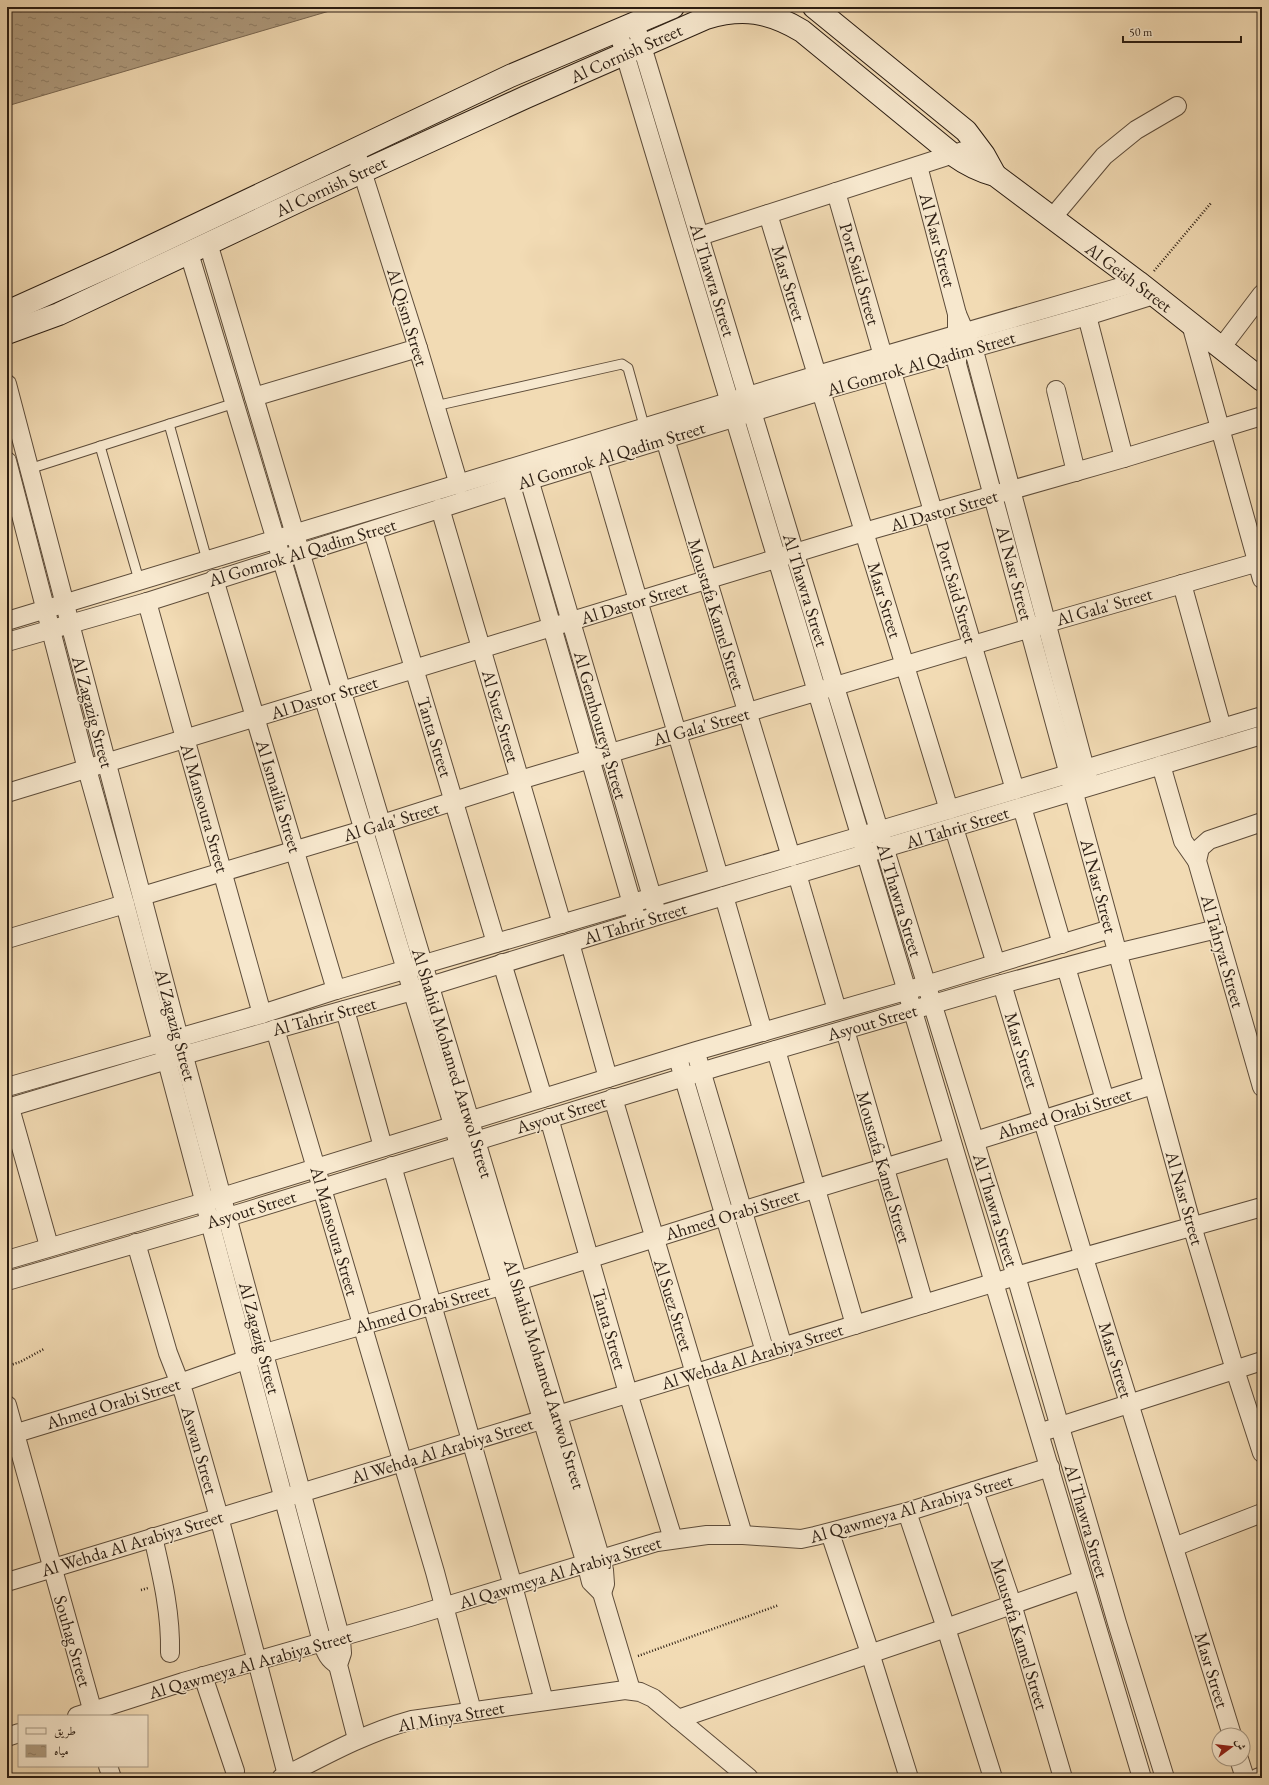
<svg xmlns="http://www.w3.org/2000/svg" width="1269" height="1785" viewBox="0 0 1269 1785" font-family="'EB Garamond',Amiri,serif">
  <defs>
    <pattern id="water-ripples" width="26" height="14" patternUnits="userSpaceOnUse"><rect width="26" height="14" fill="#ae9a7d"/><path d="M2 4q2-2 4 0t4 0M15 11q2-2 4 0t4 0" fill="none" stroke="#8e7d65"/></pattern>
  </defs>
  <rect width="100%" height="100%" fill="#f2dbb4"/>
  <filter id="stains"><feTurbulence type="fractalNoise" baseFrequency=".005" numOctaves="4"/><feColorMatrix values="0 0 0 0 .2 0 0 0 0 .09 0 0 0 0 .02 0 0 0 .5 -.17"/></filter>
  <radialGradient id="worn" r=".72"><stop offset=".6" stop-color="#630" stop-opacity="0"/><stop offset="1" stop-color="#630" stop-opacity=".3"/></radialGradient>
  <polygon fill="url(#water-ripples)" stroke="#7a6852" points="7,7 343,7 7,106"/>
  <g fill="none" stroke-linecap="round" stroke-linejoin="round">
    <g stroke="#5d4c3a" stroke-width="11">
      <g id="lane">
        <polyline points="435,406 622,364 628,368 645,429"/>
        <polyline points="169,424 207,560"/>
        <polyline points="100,446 139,580"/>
        <polyline points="29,469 235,403"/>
      </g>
    </g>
    <g stroke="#5d4c3a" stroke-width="20">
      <g id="street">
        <polyline points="635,23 835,687 1016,1276 1117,1623 1165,1778"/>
        <polyline points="618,31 868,861 1142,1778"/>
        <polyline points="355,149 418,348 459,485"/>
        <polyline points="918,166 957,314 976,358 1088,780"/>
        <polyline points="836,192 883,356"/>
        <polyline points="768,214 817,375"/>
        <polyline points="1052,218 1104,156 1136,130 1177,106"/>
        <polyline points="700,236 963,151"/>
        <polyline points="208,243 604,1570 605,1584 602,1593"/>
        <polyline points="189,253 589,1574 591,1582 602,1593 631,1690"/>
        <polyline points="957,314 957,364 1192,1226 1235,1370 1262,1453"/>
        <polyline points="1087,316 1124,458"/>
        <polyline points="1191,324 1262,579"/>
        <polyline points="1221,348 1262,294"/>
        <polyline points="892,372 1015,790"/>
        <polyline points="7,384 179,1038 341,1640 342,1653 338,1665 357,1739"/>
        <polyline points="1056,390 1076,472"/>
        <polyline points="821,391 949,810"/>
        <polyline points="254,397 418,348"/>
        <polyline points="665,439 791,857"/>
        <polyline points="597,460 719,877"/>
        <path d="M7 461 87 769 125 904 322 1642C326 1653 328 1659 338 1665"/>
        <polyline points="526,469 655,907"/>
        <polyline points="508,475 635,914"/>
        <polyline points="440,508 562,924"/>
        <polyline points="373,531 496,943"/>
        <polyline points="214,579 336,990"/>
        <polyline points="1182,584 1222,728"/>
        <polyline points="147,602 262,1014"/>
        <polyline points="7,621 817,375 1138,282"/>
        <polyline points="7,642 147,602 511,486 821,391 1087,316 1154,295"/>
        <polyline points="1161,765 1183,841 1197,861"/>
        <polyline points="7,793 706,580 864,532 1124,458 1262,416"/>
        <polyline points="1022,807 1062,944"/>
        <polyline points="1262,822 1209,840 1200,848 1197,861 1262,1087"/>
        <polyline points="954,828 996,964"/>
        <polyline points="797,874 837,1010"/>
        <polyline points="142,896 363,830 520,780 1047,623 1262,561"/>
        <polyline points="724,896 763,1032"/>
        <polyline points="7,939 125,904"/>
        <polyline points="570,943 608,1078"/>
        <polyline points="502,963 543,1098"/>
        <polyline points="1066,967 1105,1100"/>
        <polyline points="1002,984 1084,1258 1232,1735"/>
        <polyline points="345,1010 383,1147"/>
        <polyline points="275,1029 435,1572 472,1711"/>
        <polyline points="845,1030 924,1304"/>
        <polyline points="776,1050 855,1325"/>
        <polyline points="698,1060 783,1347"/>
        <polyline points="680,1065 765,1352"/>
        <polyline points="7,1087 262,1014 336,990 861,836 1262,716"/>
        <polyline points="613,1098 743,1535"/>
        <polyline points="7,1108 184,1055 430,986 657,916 1262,735"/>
        <polyline points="10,1108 49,1246"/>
        <polyline points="549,1118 628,1393 673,1539"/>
        <polyline points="975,1141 1153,1085"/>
        <polyline points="392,1166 513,1586 544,1701"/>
        <polyline points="136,1243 168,1353 184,1394 219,1517 287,1775"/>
        <polyline points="7,1260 222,1197 696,1051 926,985 1110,929"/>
        <polyline points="7,1281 228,1217 717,1067 1002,984 1117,953 1217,929"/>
        <polyline points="7,1405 94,1716"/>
        <polyline points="1048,1430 1262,1361"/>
        <polyline points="7,1436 180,1383 265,1353 518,1281 725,1216 953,1147"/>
        <polyline points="974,1491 1012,1604 1063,1778"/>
        <polyline points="907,1512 946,1628 993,1778"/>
        <polyline points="830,1533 870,1653 909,1778"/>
        <path d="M153 1537C162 1576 171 1613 170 1653"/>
        <polyline points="1174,1547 1262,1513"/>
        <polyline points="7,1582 1016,1276 1262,1207"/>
        <polyline points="203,1676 235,1771"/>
        <polyline points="77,1716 183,1682 410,1617 657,1542 707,1535 743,1535 801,1539 815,1536 907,1512 1050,1467"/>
        <polyline points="678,1719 946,1628 1082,1580"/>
        <polyline points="7,1737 19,1733"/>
        <polyline points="1239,1759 1245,1778"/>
        <polyline points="108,1766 112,1778"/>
        <path d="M281 1778C324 1756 365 1733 412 1720L625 1690 640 1692 653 1698 749 1778"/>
        <polyline points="1257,1778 1262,1776"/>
      </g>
    </g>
    <g stroke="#2b1d12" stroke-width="24">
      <g id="secondary">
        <polyline points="814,7 966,131 984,155 995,175"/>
        <polyline points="7,312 116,263 510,76 673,7"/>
        <path d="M7 333 59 314 307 197 526 97 706 18C742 7 769 11 802 31L952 154C966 164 979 171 995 175L1138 282 1262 380"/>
      </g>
    </g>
    <g stroke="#2b1d12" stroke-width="2.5" stroke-dasharray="1 2" stroke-linecap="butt">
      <polyline points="1154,271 1211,203"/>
      <polyline points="7,1366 20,1362 44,1349"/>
      <polyline points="141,1590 148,1588"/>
      <polyline points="638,1656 779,1605"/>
    </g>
    <use href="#lane" stroke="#f7e8ce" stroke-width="9"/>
    <use href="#street" stroke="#f7e8ce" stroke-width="18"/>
    <use href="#secondary" stroke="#f7e8ce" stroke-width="22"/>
  </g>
  <g text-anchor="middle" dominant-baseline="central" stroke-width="3" stroke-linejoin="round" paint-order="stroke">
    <g font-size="18" fill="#2b1d12" stroke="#f7e8ce">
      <text transform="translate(626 53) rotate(-24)">Al Cornish Street</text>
      <text transform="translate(331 186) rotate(-25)">Al Cornish Street</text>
      <text transform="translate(938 240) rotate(75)">Al Nasr Street</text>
      <text transform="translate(860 274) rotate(74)">Port Said Street</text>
      <text transform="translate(1129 277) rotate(37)">Al Geish Street</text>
      <text transform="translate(713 280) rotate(73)">Al Thawra Street</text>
      <text transform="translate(789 283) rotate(73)">Masr Street</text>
      <text transform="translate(408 317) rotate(73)">Al Qism Street</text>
      <text transform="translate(921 363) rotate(-16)">Al Gomrok Al Qadim Street</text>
      <text transform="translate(611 455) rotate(-17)">Al Gomrok Al Qadim Street</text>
      <text transform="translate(944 510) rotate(-16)">Al Dastor Street</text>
      <text transform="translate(302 552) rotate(-17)">Al Gomrok Al Qadim Street</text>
      <text transform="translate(1015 573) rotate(75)">Al Nasr Street</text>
      <text transform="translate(806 590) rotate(73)">Al Thawra Street</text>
      <text transform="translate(957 592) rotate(74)">Port Said Street</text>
      <text transform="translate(885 600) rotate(73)">Masr Street</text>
      <text transform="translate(634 602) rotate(-17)">Al Dastor Street</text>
      <text transform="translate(1104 606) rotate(-16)">Al Gala' Street</text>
      <text transform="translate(717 614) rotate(73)">Moustafa Kamel Street</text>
      <text transform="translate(324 697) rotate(-17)">Al Dastor Street</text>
      <text transform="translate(93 712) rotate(75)">Al Zagazig Street</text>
      <text transform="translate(501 716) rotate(74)">Al Suez Street</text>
      <text transform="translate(601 725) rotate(74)">Al Gemhoureya Street</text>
      <text transform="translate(701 726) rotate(-16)">Al Gala' Street</text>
      <text transform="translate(435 737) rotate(73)">Tanta Street</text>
      <text transform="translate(279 796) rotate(73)">Al Ismailia Street</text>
      <text transform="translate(205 808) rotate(74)">Al Mansoura Street</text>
      <text transform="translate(391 821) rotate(-17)">Al Gala' Street</text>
      <text transform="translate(957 827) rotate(-17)">Al Tahrir Street</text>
      <text transform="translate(1099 886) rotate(75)">Al Nasr Street</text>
      <text transform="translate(900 900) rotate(73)">Al Thawra Street</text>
      <text transform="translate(635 923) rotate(-17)">Al Tahrir Street</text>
      <text transform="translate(1223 951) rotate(74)">Al Tahryat Street</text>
      <text transform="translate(324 1016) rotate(-15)">Al Tahrir Street</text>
      <text transform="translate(872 1022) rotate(-16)">Asyout Street</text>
      <text transform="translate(176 1025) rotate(75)">Al Zagazig Street</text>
      <text transform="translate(1022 1050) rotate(73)">Masr Street</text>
      <text transform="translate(453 1063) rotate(73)">Al Shahid Mohamed Aatwol Street</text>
      <text transform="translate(1064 1113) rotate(-17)">Ahmed Orabi Street</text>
      <text transform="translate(561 1114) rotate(-17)">Asyout Street</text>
      <text transform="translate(884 1167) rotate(74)">Moustafa Kamel Street</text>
      <text transform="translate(1185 1198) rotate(74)">Al Nasr Street</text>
      <text transform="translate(251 1209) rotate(-17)">Asyout Street</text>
      <text transform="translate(996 1210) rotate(73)">Al Thawra Street</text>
      <text transform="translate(732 1214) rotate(-17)">Ahmed Orabi Street</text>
      <text transform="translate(335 1231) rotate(74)">Al Mansoura Street</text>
      <text transform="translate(674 1305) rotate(73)">Al Suez Street</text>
      <text transform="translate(422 1308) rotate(-16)">Ahmed Orabi Street</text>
      <text transform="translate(610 1329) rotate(74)">Tanta Street</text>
      <text transform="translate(260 1338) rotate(75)">Al Zagazig Street</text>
      <text transform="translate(752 1356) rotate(-17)">Al Wehda Al Arabiya Street</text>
      <text transform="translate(1116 1360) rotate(73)">Masr Street</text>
      <text transform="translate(545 1374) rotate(73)">Al Shahid Mohamed Aatwol Street</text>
      <text transform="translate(113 1403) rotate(-17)">Ahmed Orabi Street</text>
      <text transform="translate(200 1450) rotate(74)">Aswan Street</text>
      <text transform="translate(442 1450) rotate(-17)">Al Wehda Al Arabiya Street</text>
      <text transform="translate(911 1508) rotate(-16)">Al Qawmeya Al Arabiya Street</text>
      <text transform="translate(1087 1521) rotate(74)">Al Thawra Street</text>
      <text transform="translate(132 1543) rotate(-17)">Al Wehda Al Arabiya Street</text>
      <text transform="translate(560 1572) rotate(-17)">Al Qawmeya Al Arabiya Street</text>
      <text transform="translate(1020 1634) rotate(73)">Moustafa Kamel Street</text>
      <text transform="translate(73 1641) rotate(74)">Souhag Street</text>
      <text transform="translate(250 1664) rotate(-16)">Al Qawmeya Al Arabiya Street</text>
      <text transform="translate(1212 1670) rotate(73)">Masr Street</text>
      <text transform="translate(451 1716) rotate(-10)">Al Minya Street</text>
    </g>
  </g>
  <rect width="1269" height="1785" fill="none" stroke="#f2dbb4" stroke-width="24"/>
  <rect x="8" y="8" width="1253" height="1769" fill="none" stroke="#2b1d12" stroke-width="2"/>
  <rect x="12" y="12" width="1245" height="1761" fill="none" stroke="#2b1d12"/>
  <rect x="18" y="1715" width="130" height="52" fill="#f7e8ce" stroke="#a59783"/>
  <rect x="26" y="1728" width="20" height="6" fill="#f7e8ce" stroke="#a59783"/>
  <text x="54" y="1735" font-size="12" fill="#2b1d12">طريق</text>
  <rect x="26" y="1745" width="20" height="12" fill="url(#water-ripples)" stroke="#a59783"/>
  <text x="54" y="1755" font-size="12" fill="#2b1d12">مياه</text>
  <g transform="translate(1231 1747) rotate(75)"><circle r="19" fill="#f7e8ce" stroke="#a59783"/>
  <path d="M0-3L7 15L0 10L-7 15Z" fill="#8f2418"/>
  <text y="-6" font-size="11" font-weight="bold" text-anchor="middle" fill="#2b1d12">ش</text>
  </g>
  <path d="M1123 36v6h118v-6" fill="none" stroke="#2b1d12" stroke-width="2"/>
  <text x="1129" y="36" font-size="12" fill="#2b1d12" stroke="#f7e8ce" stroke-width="3" paint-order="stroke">50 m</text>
  <rect width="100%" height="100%" filter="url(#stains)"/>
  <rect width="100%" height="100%" fill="url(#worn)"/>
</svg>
